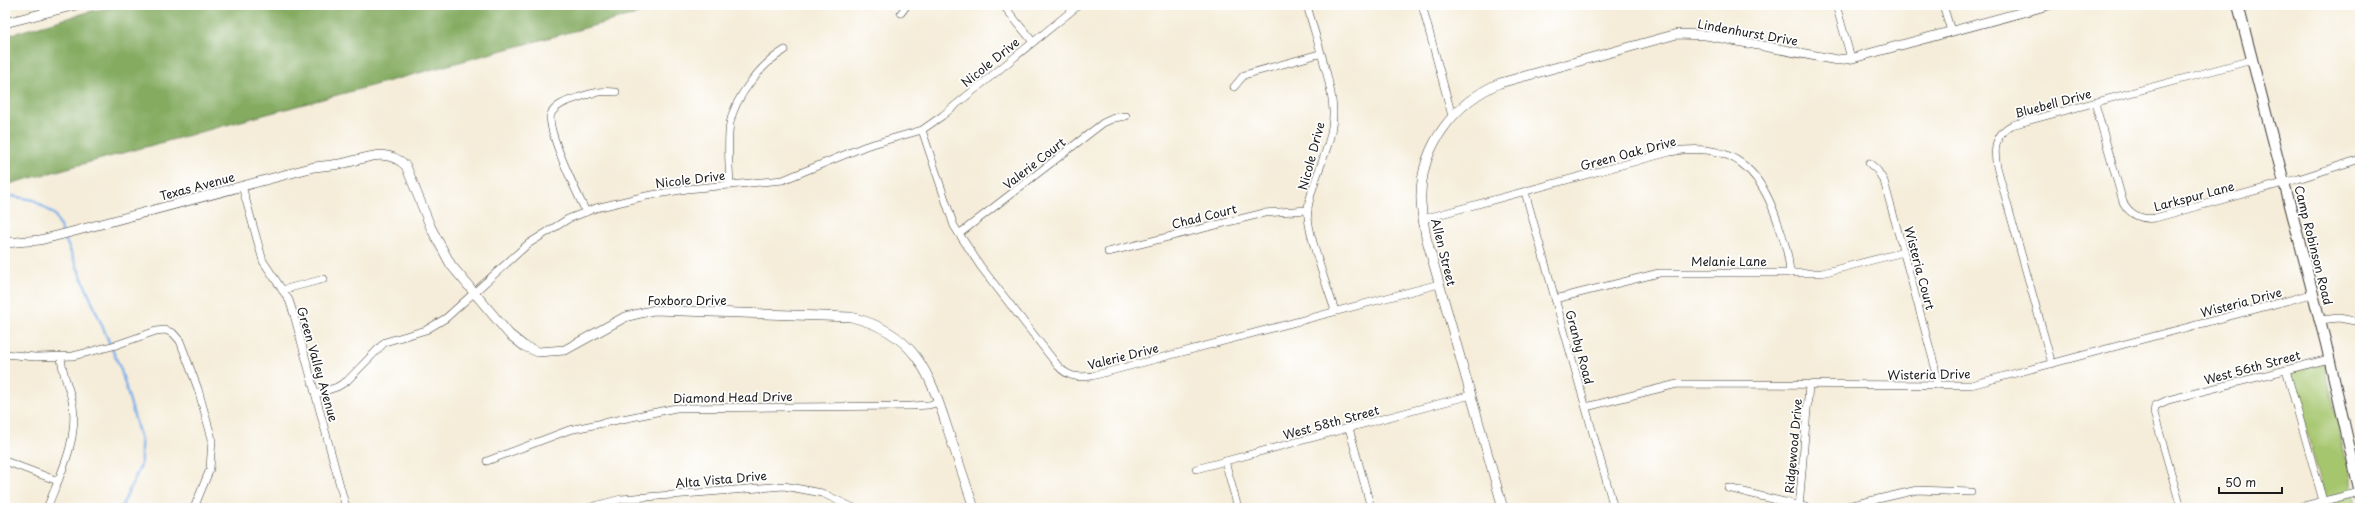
<svg xmlns="http://www.w3.org/2000/svg" width="2365" height="513" viewBox="0 0 2365 513" font-family="'Playpen Sans',sans-serif">
  <rect width="100%" height="100%" fill="#fff"/>
  <filter id="ink" filterUnits="userSpaceOnUse"><feTurbulence type="fractalNoise" baseFrequency=".025" numOctaves="2"/><feDisplacementMap in="SourceGraphic" scale="8" xChannelSelector="R" yChannelSelector="G"/><feConvolveMatrix kernelMatrix="1 2 1 2 8 2 1 2 1" color-interpolation-filters="sRGB"/></filter>
  <filter id="wash" filterUnits="userSpaceOnUse"><feTurbulence type="fractalNoise" baseFrequency=".012" numOctaves="4" result="noise"/><feDisplacementMap in="SourceGraphic" scale="16" xChannelSelector="R" yChannelSelector="G"/><feGaussianBlur stdDeviation="0.9" result="paint"/><feColorMatrix in="noise" values="0 0 0 0 0 0 0 0 0 0 0 0 0 0 0 0 0 1.4 0 .05"/><feComposite in="paint" operator="in"/></filter>
  <g filter="url(#wash)">
    <rect width="100%" height="100%" fill="#f5edd9"/>
    <polygon fill="#a6c66e" stroke="#617145" points="2324,363 2357,508 2328,508 2290,372"/>
    <polygon fill="#84ab61" stroke="#50643e" points="123,5 670,5 5,185 5,36 92,11"/>
    <g fill="none" stroke-linecap="round" stroke-linejoin="round">
      <polyline stroke="#7dafe9" stroke-width="2.5" points="5,195 34,200 55,215 121,370 141,440 141,465 121,508"/>
    </g>
  </g>
  <g filter="url(#ink)">
    <g fill="none" stroke-linecap="round" stroke-linejoin="round">
      <g stroke="#3d3b38" stroke-width="8">
        <g id="minor">
          <polyline points="1003,5 1033,42"/>
          <path d="M1307 5C1315 36 1332 81 1333 111 1334 145 1313 175 1308 208 1305 228 1328 289 1335 311"/>
          <polyline points="1422,5 1452,116"/>
          <polyline points="1836,5 1851,58"/>
          <polyline points="1943,5 1951,31"/>
          <polyline points="901,13 907,5"/>
          <polyline points="1234,87 1244,75 1319,54"/>
          <path d="M2095 103 2123 202C2130 215 2142 220 2155 218L2298 179 2360 159"/>
          <path d="M922 130 954 226 981 267 1058 366C1068 377 1078 378 1092 376L1439 284"/>
          <polyline points="1869,163 1877,170 1884,181 1935,367 1937,385"/>
          <path d="M730 185C729 165 727 143 730 123 735 97 762 63 785 50"/>
          <polyline points="242,186 263,261 289,300 294,315 346,508"/>
          <polyline points="1525,192 1614,508"/>
          <path d="M586 212C578 195 545 128 551 114 555 106 566 101 574 99 588 94 600 90 616 92"/>
          <path d="M1423 219 1670 152C1731 141 1760 167 1778 223 1784 240 1789 255 1790 273"/>
          <polyline points="959,234 1103,123 1114,118 1126,116"/>
          <polyline points="1108,252 1264,213 1308,210"/>
          <polyline points="282,290 324,279"/>
          <polyline points="1555,299 1659,273 1822,273 1904,252"/>
          <polyline points="2320,320 2339,318 2360,322"/>
          <polyline points="5,354 35,357 73,356 116,345 156,331 165,330 173,333 180,341 198,389 212,439 210,469 194,508"/>
          <path d="M2052 364 1997 167C1993 149 1995 134 2012 125L2252 60"/>
          <polyline points="2286,370 2325,508"/>
          <polyline points="316,394 337,387 347,381 385,342 426,330 446,318 528,244 568,219 596,208 646,196 687,189 783,180 866,146 922,130 942,116 1079,5"/>
          <polyline points="1586,407 1677,384 1971,385 2312,294"/>
          <polyline points="1349,428 1371,508"/>
          <polyline points="5,461 58,481"/>
          <polyline points="487,461 569,430 676,408 911,406 929,405 939,402"/>
          <polyline points="1225,461 1238,508"/>
          <polyline points="1196,469 1471,395"/>
          <polyline points="1728,488 1809,508"/>
          <path d="M47 508C60 475 78 442 73 405 70 389 62 374 61 357"/>
          <polyline points="587,508 621,499 784,486 822,493 854,508"/>
          <polyline points="1799,508 1809,385"/>
          <polyline points="1839,508 1917,490 1971,492"/>
          <polyline points="2181,508 2154,413 2155,406 2168,400 2329,359"/>
          <polyline points="2296,508 2360,492"/>
        </g>
      </g>
      <g stroke="#3d3b38" stroke-width="10">
        <g id="tertiary">
          <polyline points="5,23 76,5"/>
          <path d="M5 243 40 240 64 234 314 167C324 166 335 165 345 163 367 158 387 147 406 166L431 228 451 265 509 334 524 346 538 352 565 350 625 317 654 310 851 317C914 332 929 371 947 427 956 454 965 481 974 508"/>
          <path d="M1503 508 1426 237C1424 223 1420 208 1421 194 1422 145 1455 102 1500 83L1677 34 1706 35 1837 60 1853 58 2049 5"/>
        </g>
      </g>
      <g stroke="#3d3b38" stroke-width="12">
        <polyline id="secondary" points="2238,5 2326,344 2360,493"/>
      </g>
      <use href="#minor" stroke="#fff" stroke-width="7"/>
      <use href="#tertiary" stroke="#fff" stroke-width="9"/>
      <use href="#secondary" stroke="#fff" stroke-width="10"/>
    </g>
  </g>
  <g text-anchor="middle" dominant-baseline="central" stroke-width="3.5" stroke-linejoin="round" paint-order="stroke">
    <g font-size="12" fill="#1c1c1c" stroke="#fff">
      <text transform="translate(1748 32) rotate(10)">Lindenhurst Drive</text>
      <text transform="translate(990 62) rotate(-39)">Nicole Drive</text>
      <text transform="translate(2053 103) rotate(-15)">Bluebell Drive</text>
      <text transform="translate(1628 153) rotate(-15)">Green Oak Drive</text>
      <text transform="translate(1311 156) rotate(-75)">Nicole Drive</text>
      <text transform="translate(1034 163) rotate(-38)">Valerie Court</text>
      <text transform="translate(690 179) rotate(-7)">Nicole Drive</text>
      <text transform="translate(197 186) rotate(-15)">Texas Avenue</text>
      <text transform="translate(2194 196) rotate(-15)">Larkspur Lane</text>
      <text transform="translate(1204 216) rotate(-14)">Chad Court</text>
      <text transform="translate(2314 245) rotate(76)">Camp Robinson Road</text>
      <text transform="translate(1444 252) rotate(76)">Allen Street</text>
      <text x="1729" y="261">Melanie Lane</text>
      <text transform="translate(1920 268) rotate(75)">Wisteria Court</text>
      <text x="687" y="300">Foxboro Drive</text>
      <text transform="translate(2241 302) rotate(-15)">Wisteria Drive</text>
      <text transform="translate(1580 347) rotate(75)">Granby Road</text>
      <text transform="translate(1123 356) rotate(-14)">Valerie Drive</text>
      <text transform="translate(318 364) rotate(74)">Green Valley Avenue</text>
      <text transform="translate(2252 367) rotate(-15)">West 56th Street</text>
      <text transform="translate(1929 374) rotate(-1)">Wisteria Drive</text>
      <text transform="translate(733 397) rotate(-1)">Diamond Head Drive</text>
      <text transform="translate(1331 422) rotate(-15)">West 58th Street</text>
      <text transform="translate(1793 446) rotate(-85)">Ridgewood Drive</text>
      <text transform="translate(721 479) rotate(-5)">Alta Vista Drive</text>
    </g>
  </g>
  <rect width="2365" height="513" fill="none" stroke="#fff" stroke-width="20"/>
  <path d="M2219 487v6h63v-6" fill="none" stroke="#1c1c1c" stroke-width="2"/>
  <text x="2225" y="487" font-size="12" fill="#1c1c1c" stroke="#ffffff" stroke-width="3" paint-order="stroke">50 m</text>
</svg>
